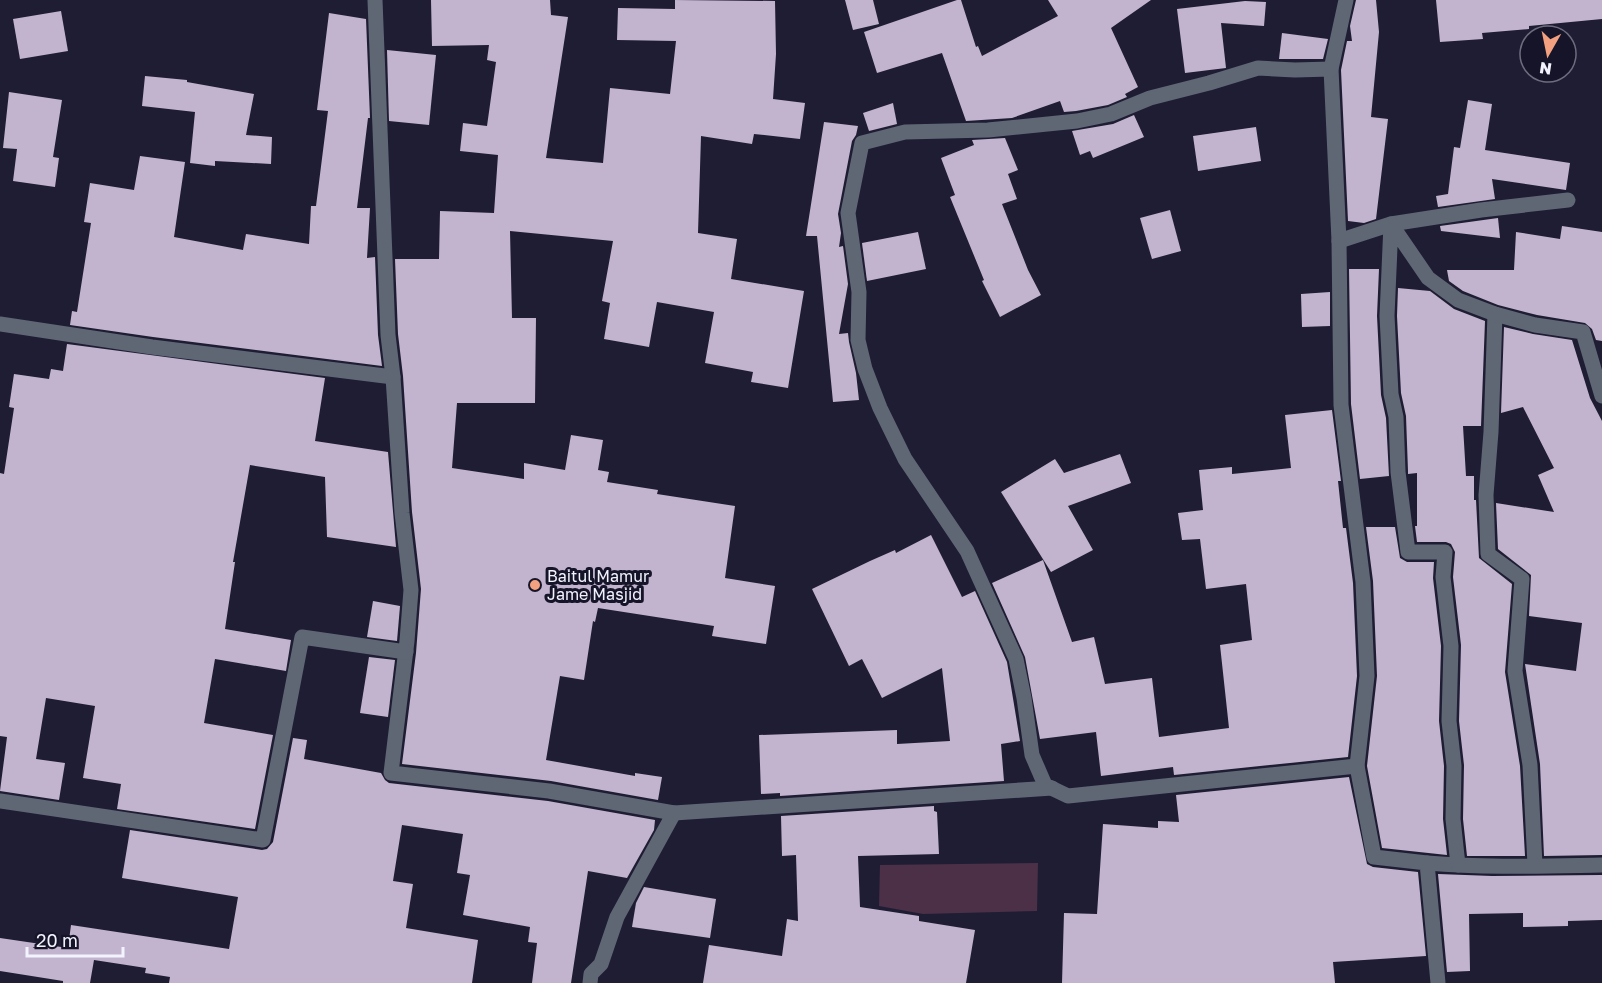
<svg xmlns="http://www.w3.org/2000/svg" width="1602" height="983" viewBox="0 0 1602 983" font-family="'Golos Text',sans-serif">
  <rect width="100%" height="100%" fill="#1f1d33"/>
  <polygon fill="#4b3047" points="1038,863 1037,911 923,914 879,906 880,865"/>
  <g fill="#c2b4ce">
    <polygon points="431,0 550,0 551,15 568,17 546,158 603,163 610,88 670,94 676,41 617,40 618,8 675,9 675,0 775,1 776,54 773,99 805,103 800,139 754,134 752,144 701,136 698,233 737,239 731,279 804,291 788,388 751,382 753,372 705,363 714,312 657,302 649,347 604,339 610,303 602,301 613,241 510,231 512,318 536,318 535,403 457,403 452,468 524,479 524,463 565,470 571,435 603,440 598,470 609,472 607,482 658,490 657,494 735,506 725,578 775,586 766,644 712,636 714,626 598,608 595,622 593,621 584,680 560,676 546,760 635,776 635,773 662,777 658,800 551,781 402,764 416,653 421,589 412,512 403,376 398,334 395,259 439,259 440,211 494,213 498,155 460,151 463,123 487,126 496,62 487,60 489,45 432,46"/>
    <polygon points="845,0 873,0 879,24 853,30"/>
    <polygon points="957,0 961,0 976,47 978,46 982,56 1058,16 1048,0 1151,0 1111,28 1138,87 1125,94 1127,97 1108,105 1076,111 1064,112 1060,101 1012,118 966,121 942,53 877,73 864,32"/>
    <polygon points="1356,0 1376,0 1379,32 1371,117 1388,119 1376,219 1364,223 1348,221 1341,70 1347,41 1352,41 1350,26"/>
    <polygon points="1436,0 1602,0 1602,19 1529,26 1529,29 1482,33 1483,39 1440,42"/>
    <polygon points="1245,1 1266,2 1264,26 1221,23 1226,68 1185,73 1177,9"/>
    <polygon points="61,11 68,51 20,59 13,19"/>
    <polygon points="329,13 366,19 370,118 368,118 357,208 370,208 367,258 375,257 378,335 382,366 153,337 70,325 72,311 77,312 91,223 84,222 90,183 134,190 140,156 185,162 174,237 243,250 246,234 309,244 311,206 316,206 328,111 317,110"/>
    <polygon points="1282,33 1328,39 1323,59 1279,59"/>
    <polygon points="387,50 436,55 429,125 389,121"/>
    <polygon points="145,76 187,80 187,82 254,94 246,135 272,137 271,164 215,161 215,166 190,163 195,112 142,106"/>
    <polygon points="9,92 62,100 53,157 59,158 55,187 13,181 17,149 3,148"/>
    <polygon points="1468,100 1492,104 1485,150 1570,163 1566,190 1492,179 1495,199 1438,207 1436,196 1448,194 1454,147 1460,148"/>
    <polygon points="893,103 897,124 869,131 863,113"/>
    <polygon points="1134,115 1144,137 1093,158 1090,151 1080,155 1072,131 1113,124"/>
    <polygon points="824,122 858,126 856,135 852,141 838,214 841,233 839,247 843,246 848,284 839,334 848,333 849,342 856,373 859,400 833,402 817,236 806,236"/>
    <polygon points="1256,127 1261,161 1198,171 1193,136"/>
    <polygon points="1005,138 1018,170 1008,174 1017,199 1002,204 1028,270 1041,295 1000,317 982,281 984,280 950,197 955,195 941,158 974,145 972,140"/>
    <polygon points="1170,210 1181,251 1152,259 1140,218"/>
    <polygon points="1498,218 1500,238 1441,231 1440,226"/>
    <polygon points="1562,226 1602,232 1602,341 1596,340 1592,329 1585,323 1537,315 1498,305 1463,291 1449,281 1447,270 1514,270 1516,232 1560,239"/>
    <polygon points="918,232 926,269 867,281 862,243"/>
    <polygon points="1349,269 1379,269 1377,316 1381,395 1386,418 1389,476 1360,479 1351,404"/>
    <polygon points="1398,288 1430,291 1454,309 1485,321 1481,426 1463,426 1466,476 1474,476 1474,500 1476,500 1479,558 1512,584 1505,672 1520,766 1525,856 1467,856 1463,819 1464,765 1459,721 1461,645 1453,577 1455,552 1451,544 1446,542 1417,542 1415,526 1417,526 1417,473 1408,474 1408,471 1406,416 1401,393 1397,316"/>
    <polygon points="1330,292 1330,326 1302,327 1301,294"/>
    <polygon points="1504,327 1533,334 1572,340 1590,398 1602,421 1602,855 1544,856 1540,764 1525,664 1576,671 1582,623 1529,616 1531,575 1498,549 1496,503 1554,512 1538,475 1554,468 1523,407 1501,413"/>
    <polygon points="67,344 325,378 315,441 388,452 396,547 327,537 325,477 250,465 233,562 235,562 225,629 291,640 286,671 215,659 204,723 273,735 255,829 117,809 121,784 83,778 95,706 46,698 36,759 65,763 59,800 0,791 7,737 0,736 0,473 4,474 14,408 9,407 14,374 49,379 51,369 63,371"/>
    <polygon points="1332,410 1341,481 1338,481 1343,528 1346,528 1353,583 1357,676 1348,757 1174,775 1173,767 1101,776 1096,732 1040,739 1025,657 992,583 1043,560 1072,642 1094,637 1105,684 1152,678 1159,737 1229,728 1220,645 1252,640 1246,584 1206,589 1200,539 1182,540 1178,513 1203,510 1199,470 1232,467 1232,474 1291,468 1285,415"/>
    <polygon points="1120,454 1131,483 1068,506 1093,550 1051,572 1001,492 1055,459 1064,473"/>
    <polygon points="1366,527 1395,527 1400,558 1407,562 1434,562 1433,578 1441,646 1439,721 1444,766 1443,819 1447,855 1382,848 1367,766 1377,676 1373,581"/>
    <polygon points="931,535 962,597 975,591 1007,662 1020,741 1001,744 1004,781 780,796 780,793 761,794 759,735 897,730 897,744 950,741 942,668 882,698 862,659 849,666 812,589 870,561 895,550 896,553"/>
    <polygon points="373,601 400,606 397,641 367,637"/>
    <polygon points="369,657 395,660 388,717 360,713"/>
    <polygon points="293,738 307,740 304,759 381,773 385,780 389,783 548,801 655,820 654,830 627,878 588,871 571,983 532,983 537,943 528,942 530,927 463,915 470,875 457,873 463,834 402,825 393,881 413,884 406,928 478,940 472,983 169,983 170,977 145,973 146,968 94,960 90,983 63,983 63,981 0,971 0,938 68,948 71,925 229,949 238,897 122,878 130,830 262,850 267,849 273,842"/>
    <polygon points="1349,777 1367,864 1373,867 1418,872 1426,956 1333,962 1335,983 1062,983 1064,913 1097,914 1103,824 1158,828 1158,821 1179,822 1176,795"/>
    <polygon points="934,806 934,811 937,812 939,854 858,856 860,907 919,916 919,921 975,930 966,983 703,983 709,945 782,956 787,919 798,921 796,855 782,856 781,816"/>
    <polygon points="1438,874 1492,876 1602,875 1602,920 1568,921 1568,926 1523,927 1523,913 1469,914 1470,971 1447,972"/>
    <polygon points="644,887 716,899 710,938 632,927 636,903"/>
  </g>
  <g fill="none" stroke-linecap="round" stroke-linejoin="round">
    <g stroke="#5f6775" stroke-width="15">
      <polyline points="375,0 388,335 393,377"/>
      <polyline points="1346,0 1331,69 1339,241 1341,405 1363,582 1367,676 1357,766 1374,857 1427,863 1438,983"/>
      <polyline points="1331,69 1295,70 1258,68 1209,83 1150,98 1111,114 1077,121 988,130 905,132 862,143 848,213 859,292 858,340 865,369 880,408 905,459 967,551 1016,659 1024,698 1032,755 1045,785 1068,796 1357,766"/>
      <polyline points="1339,241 1391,224 1481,210 1568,200"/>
      <polyline points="1495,314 1491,432 1486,495 1488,554 1522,579 1515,671 1530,765 1535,865"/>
      <polyline points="0,324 152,347 393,377 402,513 411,590 407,641 391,773 549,791 674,813 617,917 601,964 591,974 590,983"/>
      <polyline points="0,801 263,840 302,637 406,652"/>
      <polyline points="674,813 1052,788"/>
      <path d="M1427 863C1485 868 1543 866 1602 865"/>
      <polyline points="1458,865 1453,819 1454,766 1449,721 1451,646 1443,577 1445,552 1408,552 1398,472 1396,417 1391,394 1387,316 1391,224 1428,278 1458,300 1495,314 1535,325 1583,332 1602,396"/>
    </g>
  </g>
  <circle fill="#f2a080" stroke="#161428" stroke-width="2" cx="535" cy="585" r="6"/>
  <g text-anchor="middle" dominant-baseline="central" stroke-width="6" stroke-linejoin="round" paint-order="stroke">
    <g font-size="16" fill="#f3f3ff" stroke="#161428" text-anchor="start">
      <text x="547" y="576">Baitul Mamur<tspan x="547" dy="18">Jame Masjid</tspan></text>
    </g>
  </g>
  <g transform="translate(1548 54) rotate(189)"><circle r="28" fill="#161428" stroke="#6e6d7e" stroke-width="1.5"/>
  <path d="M0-4.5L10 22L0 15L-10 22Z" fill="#f2a080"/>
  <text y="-9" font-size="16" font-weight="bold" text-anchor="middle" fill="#f3f3ff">N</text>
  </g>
  <path d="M27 947v9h96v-9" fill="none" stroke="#f3f3ff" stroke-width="3"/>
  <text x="36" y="947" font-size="18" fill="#f3f3ff" stroke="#161428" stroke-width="4.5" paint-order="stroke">20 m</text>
</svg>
